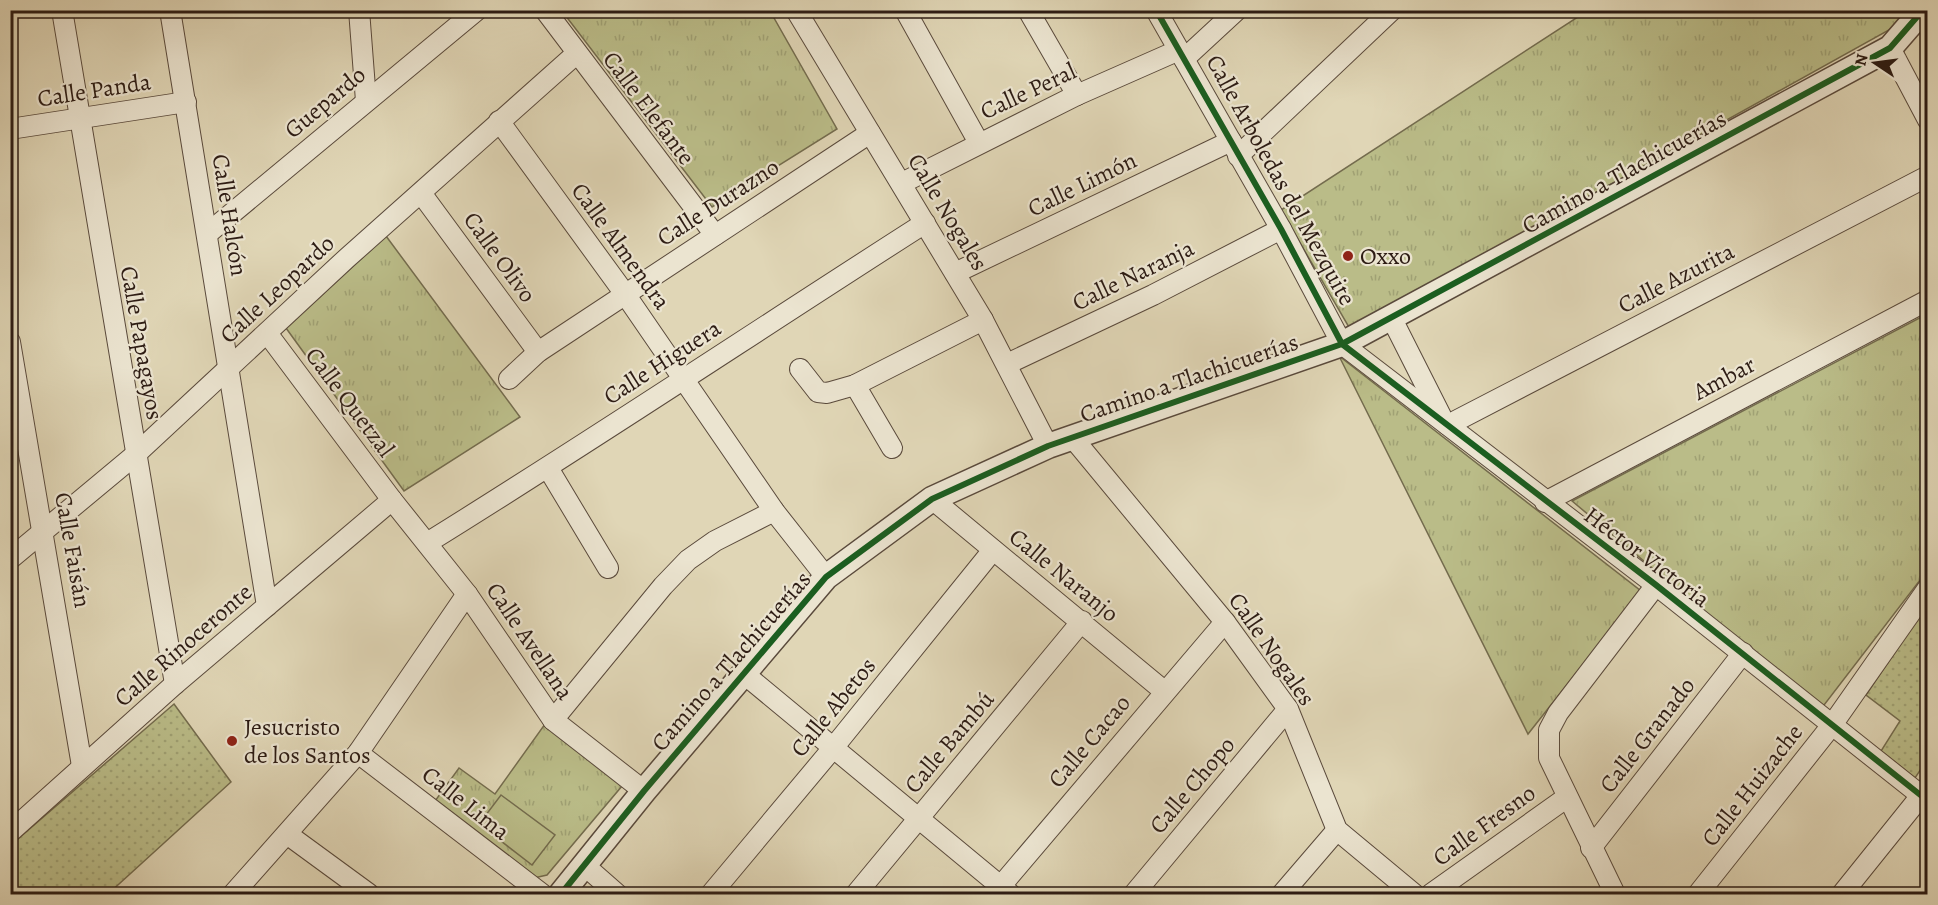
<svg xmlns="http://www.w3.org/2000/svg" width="1938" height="905" viewBox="0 0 1938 905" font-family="Alegreya,serif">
  <defs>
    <pattern id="grass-dots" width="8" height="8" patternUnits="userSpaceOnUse" patternTransform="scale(1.5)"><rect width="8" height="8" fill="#babc88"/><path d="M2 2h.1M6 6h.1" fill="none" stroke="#a0a174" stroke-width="1.8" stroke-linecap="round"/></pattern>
    <pattern id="park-tufts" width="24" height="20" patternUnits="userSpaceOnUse" patternTransform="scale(1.5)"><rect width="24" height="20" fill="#babc88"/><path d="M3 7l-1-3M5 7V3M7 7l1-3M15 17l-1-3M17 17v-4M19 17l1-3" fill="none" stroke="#a0a174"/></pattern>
  </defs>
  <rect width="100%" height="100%" fill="#e0d6b6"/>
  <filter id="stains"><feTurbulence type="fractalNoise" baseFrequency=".00333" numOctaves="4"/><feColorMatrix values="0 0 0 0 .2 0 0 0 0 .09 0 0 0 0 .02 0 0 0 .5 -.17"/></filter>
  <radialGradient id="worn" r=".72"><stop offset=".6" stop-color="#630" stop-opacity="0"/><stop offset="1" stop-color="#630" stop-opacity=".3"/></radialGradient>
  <g fill="url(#grass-dots)" stroke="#746c4e" stroke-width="1.5">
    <polygon points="1927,604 1927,760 1915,778 1881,751 1900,721 1866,695"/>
    <polygon points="174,704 231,782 108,894 16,894 11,882 11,845"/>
  </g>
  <g fill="url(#park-tufts)" stroke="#746c4e" stroke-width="1.5">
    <polygon points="562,11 770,11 837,129 712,207"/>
    <polygon points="1587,11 1906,11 1889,30 1350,329 1281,210"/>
    <polygon points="386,236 520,417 404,491 286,328"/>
    <polygon points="1927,314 1927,571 1821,709 1572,501"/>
    <polygon points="1339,356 1641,591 1528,734"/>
    <polygon points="545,724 622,786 547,875 534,878 435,801 459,768 495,794"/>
  </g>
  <polygon fill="#babc88" stroke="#746c4e" stroke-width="1.5" points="501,795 555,835 532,865 479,824"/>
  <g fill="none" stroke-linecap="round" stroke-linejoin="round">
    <g stroke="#5a4a3c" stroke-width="22">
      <g id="minor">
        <polyline points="62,10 175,684"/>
        <polyline points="170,10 267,606"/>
        <polyline points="359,10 366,101"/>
        <polyline points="545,10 715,235"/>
        <polyline points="796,10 983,320 1048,446"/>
        <polyline points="905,10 979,143"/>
        <polyline points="1028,10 1077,95"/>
        <polyline points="1156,10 1281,229 1342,344 1656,585 1928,801"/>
        <polyline points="1890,48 1928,120"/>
        <polyline points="1184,59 1237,10"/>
        <polyline points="499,121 625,294 774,511 826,577"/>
        <polyline points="10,129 186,102"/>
        <polyline points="1238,156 1392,10"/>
        <polyline points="902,183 1077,95 1179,50"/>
        <polyline points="421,193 538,352"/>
        <polyline points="207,234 477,10"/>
        <polyline points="955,273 1231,141"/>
        <polyline points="1392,319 1441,416"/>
        <polyline points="267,333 392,500 467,594 553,720 644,791"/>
        <polyline points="10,342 82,766"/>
        <polyline points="1007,364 1153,295 1281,229"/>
        <polyline points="800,369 818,392 827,393 855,385 983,320"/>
        <polyline points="509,379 538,352 870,133"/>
        <polyline points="855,385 892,448"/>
        <polyline points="1448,425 1928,176"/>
        <polyline points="1072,437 1225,622 1288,709 1337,830 1414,894"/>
        <polyline points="548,468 608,568"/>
        <polyline points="932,499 1164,691"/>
        <polyline points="1545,502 1928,300"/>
        <path d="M427 543C595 439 759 329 925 223"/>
        <polyline points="10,559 135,455 347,258 576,54"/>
        <polyline points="743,673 1010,894"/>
        <polyline points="553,720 663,586 688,560 715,541 774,511"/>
        <polyline points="358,753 542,894"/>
        <polyline points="10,832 175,684 392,500"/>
        <polyline points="287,834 369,894"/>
        <polyline points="1591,848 1743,653"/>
        <polyline points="584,865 617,894"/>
        <polyline points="233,894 358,753 467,594"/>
        <polyline points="711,894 833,748 993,550"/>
        <polyline points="856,894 1082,621"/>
        <polyline points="994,894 1225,622"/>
        <polyline points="1134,894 1288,709"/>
        <polyline points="1282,894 1337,830"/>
        <polyline points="1431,894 1566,798"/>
        <polyline points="1615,894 1549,758 1549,730 1558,713 1656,585"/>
        <polyline points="1698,894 1832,725 1928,588"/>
        <polyline points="1842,894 1928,787"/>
      </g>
    </g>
    <g stroke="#5a4a3c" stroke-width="27">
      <polyline id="tertiary" points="561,894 644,791 826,577 932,499 1048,446 1342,344 1890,48 1923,10"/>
    </g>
    <use href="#minor" stroke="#ebe4d0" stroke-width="20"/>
    <use href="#tertiary" stroke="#ebe4d0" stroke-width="24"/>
    <g stroke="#ebe4d0" stroke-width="10">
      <g id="cycleway">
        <polyline points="1156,10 1281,229 1342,344 1656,585 1928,801"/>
        <polyline points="561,894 644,791 826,577 932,499 1048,446 1342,344 1890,48 1923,10"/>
      </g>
    </g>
    <use href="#cycleway" stroke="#1b5e20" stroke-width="6"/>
  </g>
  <g fill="#8f2418" stroke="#ebe4d0" stroke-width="2">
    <circle cx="1348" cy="256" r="6"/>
    <circle cx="232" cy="741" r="6"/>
  </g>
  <g text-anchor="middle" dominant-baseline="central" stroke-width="4.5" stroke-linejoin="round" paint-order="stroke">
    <g font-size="24" fill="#2d1c14" stroke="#ebe4d0">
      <text transform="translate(94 90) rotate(-9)">Calle Panda</text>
      <text transform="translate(1028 91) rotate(-25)">Calle Peral</text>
      <text transform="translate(325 102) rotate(-40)">Guepardo</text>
      <text transform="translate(649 108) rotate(53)">Calle Elefante</text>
      <text transform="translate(1624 172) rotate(-29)">Camino a Tlachicuerías</text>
      <text transform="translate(1281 180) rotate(61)">Calle Arboledas del Mezquite</text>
      <text transform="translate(1082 184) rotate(-26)">Calle Limón</text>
      <text transform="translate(718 202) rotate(-33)">Calle Durazno</text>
      <text transform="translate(948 212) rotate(59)">Calle Nogales</text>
      <text transform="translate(230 215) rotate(81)">Calle Halcón</text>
      <text transform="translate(621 246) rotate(54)">Calle Almendra</text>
      <text transform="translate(500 257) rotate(54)">Calle Olivo</text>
      <text transform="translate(1133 275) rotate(-26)">Calle Naranja</text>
      <text transform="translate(1676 278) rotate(-27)">Calle Azurita</text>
      <text transform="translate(277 289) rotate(-43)">Calle Leopardo</text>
      <text transform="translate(142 343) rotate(80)">Calle Papagayos</text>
      <text transform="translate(662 362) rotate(-33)">Calle Higuera</text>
      <text transform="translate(1189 378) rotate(-19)">Camino a Tlachicuerías</text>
      <text transform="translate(1724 378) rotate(-28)">Ambar</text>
      <text transform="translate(350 402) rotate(53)">Calle Quetzal</text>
      <text transform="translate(73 550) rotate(80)">Calle Faisán</text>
      <text transform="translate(1647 557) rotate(37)">Héctor Victoria</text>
      <text transform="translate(1064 575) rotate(39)">Calle Naranjo</text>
      <text transform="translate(530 641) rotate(56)">Calle Avellana</text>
      <text transform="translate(183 645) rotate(-41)">Calle Rinoceronte</text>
      <text transform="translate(1272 649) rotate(55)">Calle Nogales</text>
      <text transform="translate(731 661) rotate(-49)">Camino a Tlachicuerías</text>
      <text transform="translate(833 707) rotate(-51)">Calle Abetos</text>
      <text transform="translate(1647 735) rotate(-52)">Calle Granado</text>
      <text transform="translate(1089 741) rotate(-50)">Calle Cacao</text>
      <text transform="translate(949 742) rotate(-50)">Calle Bambú</text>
      <text transform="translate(1192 785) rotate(-50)">Calle Chopo</text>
      <text transform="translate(1752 785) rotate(-52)">Calle Huizache</text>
      <text transform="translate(466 803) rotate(38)">Calle Lima</text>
      <text transform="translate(1484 825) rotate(-36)">Calle Fresno</text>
    </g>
    <g font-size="24" fill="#2d1c14" stroke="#ebe4d0" text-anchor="start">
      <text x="1360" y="256">Oxxo</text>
      <text x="244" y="727">Jesucristo<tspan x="244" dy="28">de los Santos</tspan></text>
    </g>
  </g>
  <rect width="1938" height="905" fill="none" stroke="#e0d6b6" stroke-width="36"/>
  <rect x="12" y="12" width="1914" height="881" fill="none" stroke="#2d1c14" stroke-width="3"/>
  <rect x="18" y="18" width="1902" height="869" fill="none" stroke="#2d1c14" stroke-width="1.5"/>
  <g transform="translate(1875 63) rotate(283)" stroke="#ebe4d0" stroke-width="4.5" paint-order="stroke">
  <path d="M0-4.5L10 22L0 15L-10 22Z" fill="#2d1c14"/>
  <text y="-9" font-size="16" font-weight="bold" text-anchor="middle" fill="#2d1c14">N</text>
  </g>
  <rect width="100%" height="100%" filter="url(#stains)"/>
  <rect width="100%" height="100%" fill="url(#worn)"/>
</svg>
